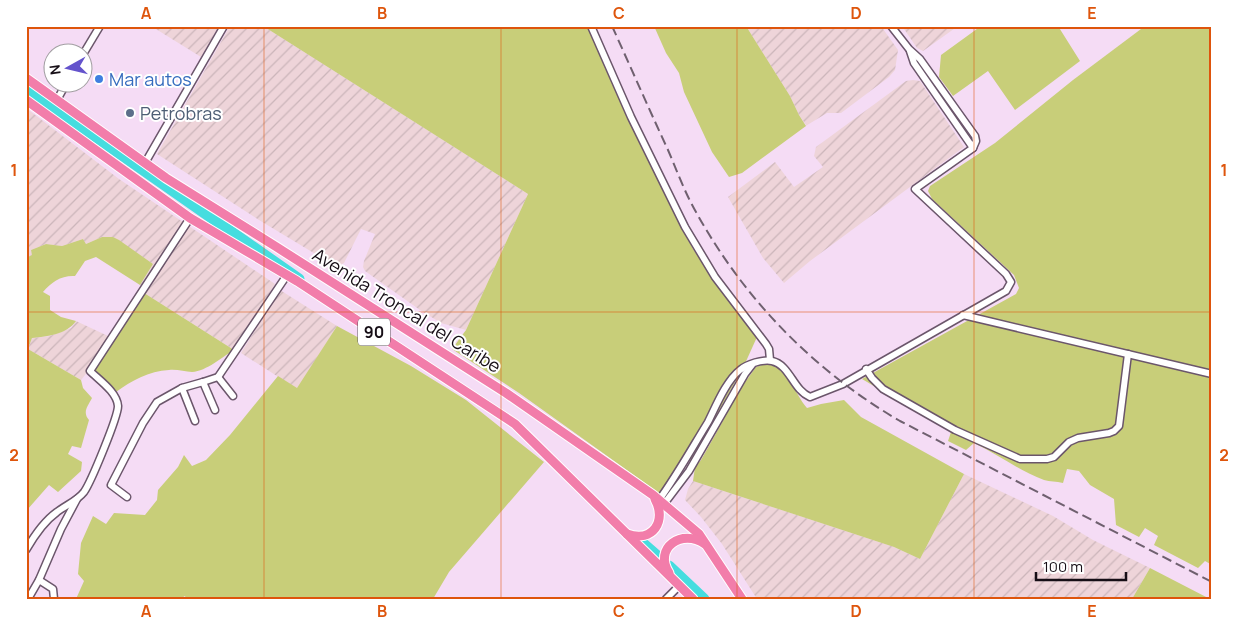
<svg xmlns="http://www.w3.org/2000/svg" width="1238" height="625" viewBox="0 0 1238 625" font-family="Manrope,sans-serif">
  <defs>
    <pattern id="industrial-furrows" width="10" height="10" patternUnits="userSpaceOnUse" patternTransform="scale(1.25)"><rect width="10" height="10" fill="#eed4d9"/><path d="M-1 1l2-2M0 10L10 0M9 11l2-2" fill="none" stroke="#cbb5ba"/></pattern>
  </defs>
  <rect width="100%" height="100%" fill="#f5dcf5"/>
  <g fill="url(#industrial-furrows)">
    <polygon points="151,26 219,26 201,57"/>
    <polygon points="230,26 263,26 528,194 466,330 441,323 420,310 365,271 363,267 364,261 375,234 361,229 344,263 337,267 259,220 157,154"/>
    <polygon points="746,26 881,26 898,50 895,70 889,77 841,113 827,113 804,127 806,125 799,115 790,96"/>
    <polygon points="902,26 958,26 923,51 917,48"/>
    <polygon points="913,80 920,81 964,147 810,261 784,283 763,258 728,197 775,162 794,187 823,167 814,156 816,147 906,81"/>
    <polygon points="26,108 119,179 275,284 234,350 141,291 143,287 140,285 153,264 113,237 102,237 86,244 83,239 62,246 46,244 31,250 33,255 26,258"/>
    <polygon points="280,290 337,326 297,389 241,353"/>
    <polygon points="76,321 108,336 93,365 81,380 28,349 32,338 50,336 71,328"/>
    <polygon points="964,474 1053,516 1093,540 1150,568 1132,599 757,599 722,544 701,517 685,500 688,489 693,481 894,547 920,559"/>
  </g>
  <g fill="#c8ce79">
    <polygon points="263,26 587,26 671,207 693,249 757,337 743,368 693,457 659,493 519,393 452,349 466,330 528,194"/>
    <polygon points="654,26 746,26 790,96 799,115 806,126 742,173 729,177 712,152 684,92 679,73 666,53"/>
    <polygon points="981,26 1036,26 1038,29 1058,26 1080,61 1015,110 988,71 953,96 939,77 941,55"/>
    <path d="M1145 26H1212V565L1205 561 1198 568 1154 545 1158 536 1145 528 1139 537 1116 525 1114 499 1090 485 1079 471 1067 469 1063 483C1056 481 1050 482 1044 480 1019 471 998 454 974 443L966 450 948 441 951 432 862 379 1016 294 1019 288 1014 275 932 199 928 191 930 186 995 143 1073 80Z"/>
    <path d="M102 237H113L119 240 153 264 140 285 96 257 85 261 75 276C62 275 51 282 43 292L50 296V310L61 317 76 321C66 335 48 336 32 338L28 349 81 380 83 388 92 398C88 406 82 412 89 420L81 448 72 446 68 454 82 462 81 471 58 492 49 485 27 510 26 258 32 255 31 250 46 244 62 246 83 239 86 244Z"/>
    <path d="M141 291 234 350C222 357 207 371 192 372 185 372 177 369 169 370 149 371 131 381 116 392L91 368 108 336 131 307Z"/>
    <polygon points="337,326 411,366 466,400 544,462 449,572 433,599 186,599 185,596 180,599 76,599 84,581 78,574 81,543 93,516 106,524 114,513 145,515 157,500 158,490 178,467 184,455 192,466 206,460 230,435 278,376 297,388"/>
    <path d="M765 364C788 366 794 393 807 408L821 404 844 400 861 417 964 474 920 559 894 547 693 481 695 467 701 460 724 419 732 400 756 367Z"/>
    <polygon points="1150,568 1210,599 1211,599 1132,599"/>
  </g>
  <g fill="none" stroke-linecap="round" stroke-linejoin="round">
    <g stroke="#46dddf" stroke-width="11">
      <polyline points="26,88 299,279"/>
      <polyline points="639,540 662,560"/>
      <polyline points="669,566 704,599"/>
    </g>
    <g stroke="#6b566b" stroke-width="9">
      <g id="minor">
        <polyline points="591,26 631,117 685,227 715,277 766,344 769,349 770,360"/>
        <polyline points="910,51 914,63 973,148"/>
        <polyline points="82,56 100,26"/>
        <polyline points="57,100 67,82"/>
        <polyline points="145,163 224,26"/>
        <polyline points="963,315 1212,374"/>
        <polyline points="866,369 872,378 883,389 955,430 1020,459 1047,459 1054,457 1069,442 1078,438 1109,433 1114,431 1119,426 1128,354"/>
        <polyline points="218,377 233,396"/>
        <polyline points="203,382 215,410"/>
        <polyline points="182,388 203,382 218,377 287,275"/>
        <polyline points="127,497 111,485 143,423 157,402 182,388 195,421"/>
        <path d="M659 500C677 475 692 448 708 422 716 406 726 381 740 370 747 364 763 359 772 361 790 365 793 390 810 397L843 384 1006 291 1011 282 1006 274 915 189 973 148 976 141 975 136 920 59 909 49 891 26"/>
        <polyline points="664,504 689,471 745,374 752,365"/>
        <path d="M26 550C34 536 43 522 57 512 66 505 77 501 84 492 91 482 118 417 118 406 117 392 99 380 90 371L190 218"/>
        <polyline points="39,580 53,589 54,599"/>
        <polyline points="28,599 39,580 61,529 77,499"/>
        <polyline points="666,599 679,586"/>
      </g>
    </g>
    <g stroke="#fff" stroke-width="11">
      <g id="highway">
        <polyline points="26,78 166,178 275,246 506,393 653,495 699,534 742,599"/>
        <polyline points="26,100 190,218 297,281 515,424 693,599"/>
        <path d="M627 534C653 543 667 521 655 499"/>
        <path d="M669 573C653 548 682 528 705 544"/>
      </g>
    </g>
    <use href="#minor" stroke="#fff" stroke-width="6"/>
    <use href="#highway" stroke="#f27daa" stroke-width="9"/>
    <path stroke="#6f606f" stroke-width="2" stroke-dasharray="10 5" stroke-linecap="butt" d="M612 26C631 68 649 109 668 150 677 171 685 193 696 212 744 299 814 371 900 421L1212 582"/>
  </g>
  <path fill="none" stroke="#de550c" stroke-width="1" stroke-opacity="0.55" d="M264 26V599M501 26V599M737 26V599M974 26V599M26 312H1212"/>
  <circle fill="#3f7fe0" stroke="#fff" stroke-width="2" cx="99" cy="79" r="5"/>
  <circle fill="#5c6f8a" stroke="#fff" stroke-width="2" cx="130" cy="113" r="5"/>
  <g text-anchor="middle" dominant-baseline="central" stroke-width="4" stroke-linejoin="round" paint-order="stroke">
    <rect fill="#fff" stroke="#5c565c" stroke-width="1" x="358" y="318.5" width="32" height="27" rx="4"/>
    <g font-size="16" font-weight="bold" fill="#160e16">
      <text x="374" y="332">90</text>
    </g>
    <g font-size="18" fill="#366cbe" stroke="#fff" text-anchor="start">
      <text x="109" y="79">Mar autos</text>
    </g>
    <g font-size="18" fill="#4e5e75" stroke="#fff" text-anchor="start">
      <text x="140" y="113">Petrobras</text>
    </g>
    <g font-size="18" fill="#160e16" stroke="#fff">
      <text transform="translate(407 310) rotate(32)">Avenida Troncal del Caribe</text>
    </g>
  </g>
  <rect width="1238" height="625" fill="none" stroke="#ffffff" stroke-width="55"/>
  <g transform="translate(68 68) rotate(262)"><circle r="24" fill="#ffffff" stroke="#a29fa2"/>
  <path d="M0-4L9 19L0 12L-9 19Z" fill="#6453cc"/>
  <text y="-8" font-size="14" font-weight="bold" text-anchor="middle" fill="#160e16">N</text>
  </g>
  <path d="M1036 572v8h90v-8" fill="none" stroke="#160e16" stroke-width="2.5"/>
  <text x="1043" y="572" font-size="15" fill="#160e16" stroke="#ffffff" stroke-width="4" paint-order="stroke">100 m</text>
  <rect x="28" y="28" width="1182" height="570" fill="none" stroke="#de550c" stroke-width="2"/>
  <g font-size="16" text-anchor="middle" font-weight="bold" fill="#de550c">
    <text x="146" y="19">A</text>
    <text x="382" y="19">B</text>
    <text x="619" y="19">C</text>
    <text x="856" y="19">D</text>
    <text x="1092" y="19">E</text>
    <text x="14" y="176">1</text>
    <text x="1224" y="176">1</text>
    <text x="14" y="461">2</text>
    <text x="1224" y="461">2</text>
    <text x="146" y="617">A</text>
    <text x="382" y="617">B</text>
    <text x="619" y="617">C</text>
    <text x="856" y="617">D</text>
    <text x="1092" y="617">E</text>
  </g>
</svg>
